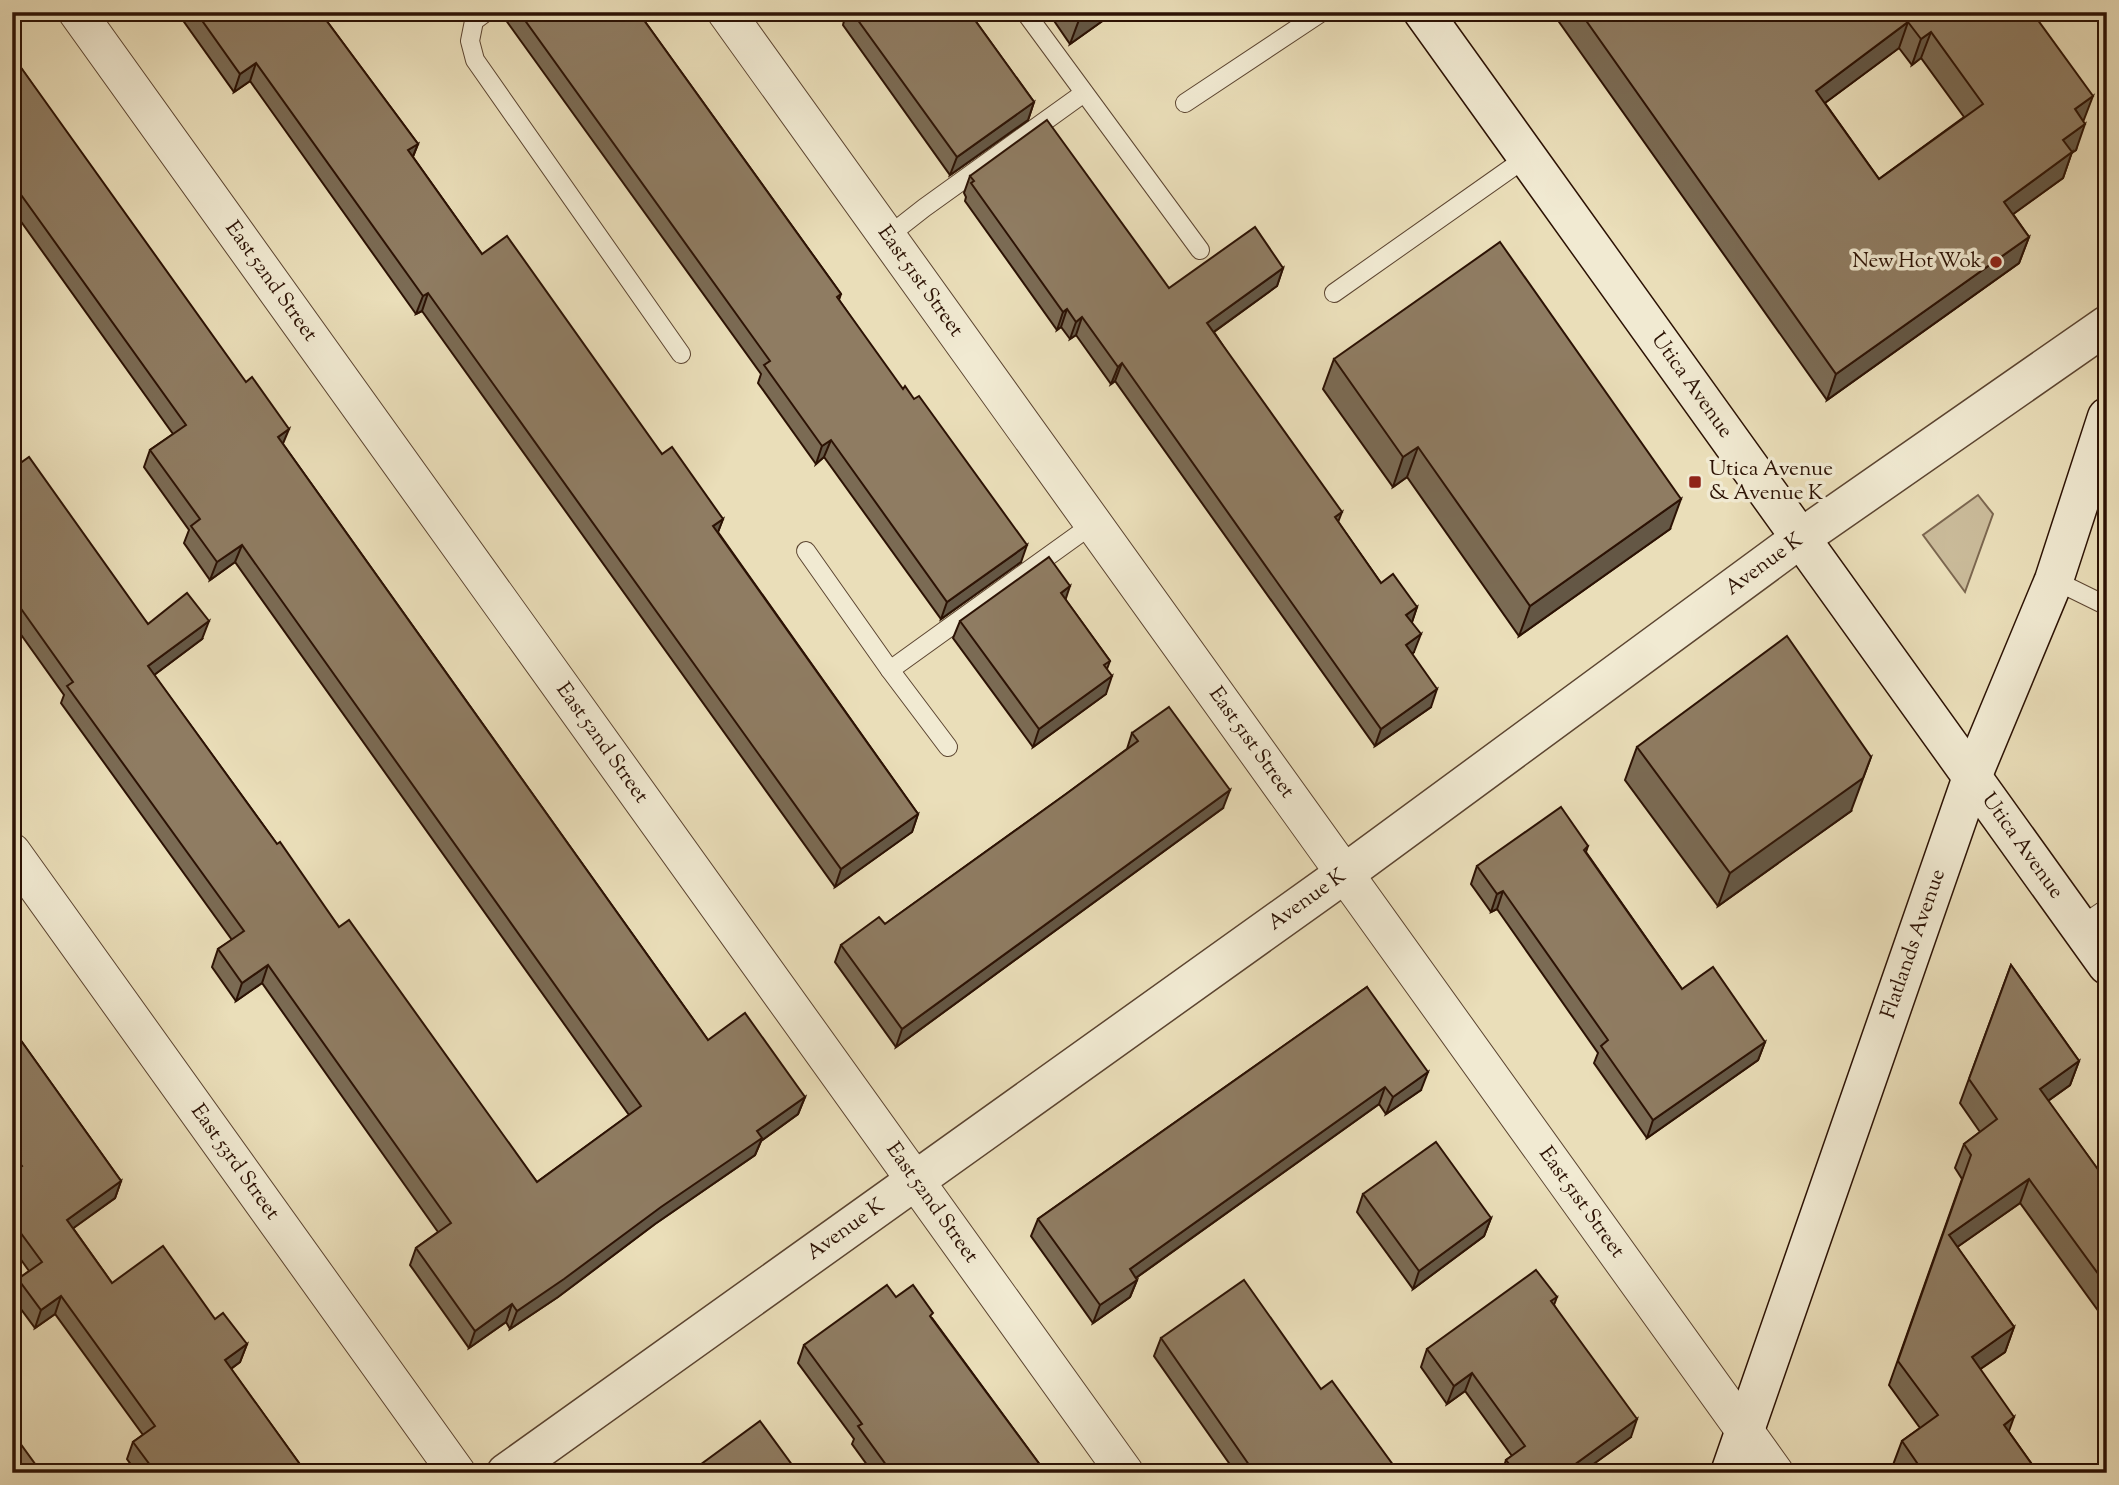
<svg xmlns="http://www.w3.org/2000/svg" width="2119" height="1485" viewBox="0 0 2119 1485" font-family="'Sorts Mill Goudy',serif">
  <rect width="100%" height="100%" fill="#eadeb9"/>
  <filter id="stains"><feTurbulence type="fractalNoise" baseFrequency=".00286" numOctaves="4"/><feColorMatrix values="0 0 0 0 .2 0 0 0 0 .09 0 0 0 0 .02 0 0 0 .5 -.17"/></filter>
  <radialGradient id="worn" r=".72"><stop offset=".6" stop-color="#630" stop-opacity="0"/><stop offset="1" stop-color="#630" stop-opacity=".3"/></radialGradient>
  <polygon fill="#cabb9a" stroke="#7b664f" stroke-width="2" points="1978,495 1993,514 1965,592 1923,535"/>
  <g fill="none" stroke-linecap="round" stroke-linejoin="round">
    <g stroke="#5c4531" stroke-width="20">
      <g id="service">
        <polyline points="486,12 474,21 470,41 475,60 681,354"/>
        <polyline points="1025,12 1200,250"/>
        <polyline points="1185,103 1322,12"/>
        <polyline points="887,237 924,208 1084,93"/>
        <polyline points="1334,293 1527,157"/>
        <polyline points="806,551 890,670 948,747"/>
        <polyline points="2054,580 2107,606"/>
        <polyline points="890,670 1093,524"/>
        <polyline points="2079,927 2107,908"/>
      </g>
    </g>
    <g stroke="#5c4531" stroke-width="39">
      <g id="minor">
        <path id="s1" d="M77 12 1125 1473"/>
        <path id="s2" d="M726 12 1775 1473"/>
        <path id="s3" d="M12 852 457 1473"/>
      </g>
    </g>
    <g stroke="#5c4531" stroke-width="41">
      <g id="tertiary">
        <path id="s4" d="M506 1473 1344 874 1801 538 2107 325"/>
      </g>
    </g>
    <g stroke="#2c1204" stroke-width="41">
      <g id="secondary">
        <path id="s5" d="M1423 12 2107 965"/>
        <path id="s6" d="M1730 1473 1972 777 2054 580 2107 417"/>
      </g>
    </g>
    <use href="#service" stroke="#f1ead2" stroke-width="18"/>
    <use href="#minor" stroke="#f1ead2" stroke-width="37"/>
    <use href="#tertiary" stroke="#f1ead2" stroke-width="38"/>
    <use href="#secondary" stroke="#f1ead2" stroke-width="38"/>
  </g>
  <g fill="#7b6b54" stroke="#2c1204" stroke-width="2" fill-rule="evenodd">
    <polygon points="177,12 320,12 418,144 413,157 482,254 662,454 723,519 718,532 918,814 912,832 835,887 422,311 416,314 250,81 234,92"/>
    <polygon points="500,12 638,12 841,294 839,300 1021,562 941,619 824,457 816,464 758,383 761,374"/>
    <polygon points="846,12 969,12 1034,102 1028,120 950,175 843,25"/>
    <polygon points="1048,12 1115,12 1070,44"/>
    <path d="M1552 12H2032L2083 121 2076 150 2072 152 2063 178 2013 214 2029 237 2019 263 1827 400ZM1899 48 1912 65 1921 58 1964 117 1879 179 1825 103Z"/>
    <polygon points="12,55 283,444 708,1040 805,1097 798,1114 761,1141 755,1155 655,1224 558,1297 510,1329 506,1322 469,1348 410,1265 416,1248 438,1232 262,983 236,1001 212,967 218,949 232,940 61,703 64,695 12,622 12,469 148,624 202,639 154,675 277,844 339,927 537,1182 629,1115 235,562 210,580 184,543 189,530 144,467 150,450 173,434 12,209"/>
    <polygon points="970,176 1169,288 1283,268 1277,286 1214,332 1338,522 1381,583 1417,607 1412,622 1414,652 1412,654 1431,707 1375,746 1115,381 1111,384 1076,335 1070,339 1061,327 1057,330 965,201 966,197 964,193"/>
    <polygon points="1334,359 1670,529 1519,636 1407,477 1393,487 1323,389"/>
    <polygon points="1065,599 1110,661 1107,669 1106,694 1033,747 953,638 960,621"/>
    <polygon points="1132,733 1223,808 896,1047 835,962 841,945 885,924 1066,794 1127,749"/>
    <polygon points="1637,747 1851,811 1718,906 1625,780"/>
    <polygon points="1588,846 1586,852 1682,989 1765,1042 1758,1060 1647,1138 1594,1063 1598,1053 1497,909 1491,912 1471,884 1477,866"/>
    <polygon points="2011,965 2079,1061 2070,1085 2048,1101 2107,1182 2107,1323 2020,1203 1957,1247 2014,1327 2005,1352 1980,1369 2009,1432 2038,1473 1898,1473 1893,1465 1902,1441 1920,1428 1889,1385 1962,1179 1955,1168 1964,1144 1980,1132 1960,1103"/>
    <polygon points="1367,987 1421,1090 1386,1114 1379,1104 1136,1278 1137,1280 1130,1297 1093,1323 1031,1236 1038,1219"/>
    <polygon points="12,1028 121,1181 115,1198 73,1228 112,1283 215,1319 247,1344 240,1362 231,1369 304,1470 303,1473 137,1473 127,1459 133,1442 143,1435 55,1314 35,1328 12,1297 18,1279 29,1271 12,1247"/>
    <polygon points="1363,1194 1491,1218 1484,1236 1413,1289 1357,1212"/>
    <polygon points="896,1297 932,1318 1046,1473 873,1473 852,1444 854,1439 798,1363 804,1345"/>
    <polygon points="1557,1297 1554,1305 1631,1437 1581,1473 1502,1473 1506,1460 1512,1456 1465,1391 1447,1404 1421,1367 1427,1349"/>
    <polygon points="2107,1325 2107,1343 2102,1337"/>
    <polygon points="1161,1338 1321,1389 1399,1473 1236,1473 1154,1356"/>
  </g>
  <g fill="#645745" stroke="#2c1204" stroke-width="2">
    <polygon points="1090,12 1115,12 1070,44 1079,20"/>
    <polygon points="1908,22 1899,48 1806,117 1816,91"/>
    <polygon points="1931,32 1921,58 1912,65 1921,39"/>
    <polygon points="256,63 250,81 234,92 240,74"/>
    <polygon points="2093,96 2083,122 2075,109"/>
    <polygon points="1034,102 1028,120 950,175 957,157"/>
    <polygon points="2085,124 2076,150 2053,166 2063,140"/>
    <polygon points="418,144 411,161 408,150"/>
    <polygon points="2072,152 2063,178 1994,228 2004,202"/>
    <polygon points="19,192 12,209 12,196"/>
    <polygon points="2029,237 2019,263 1827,400 1836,374"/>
    <polygon points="1283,268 1277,286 1201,341 1207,323"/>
    <polygon points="428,293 422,311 416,314 423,296"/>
    <polygon points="1067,309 1061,327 1057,330 1063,312"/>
    <polygon points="1082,317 1076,335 1070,339 1076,322"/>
    <polygon points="1122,363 1115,381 1111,384 1118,367"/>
    <polygon points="289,429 282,446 278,437"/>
    <polygon points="831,440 824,457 816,464 822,446"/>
    <polygon points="1418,447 1407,477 1393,487 1403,457"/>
    <polygon points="1681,499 1670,529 1519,636 1530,606"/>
    <polygon points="1342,512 1335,530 1335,517"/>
    <polygon points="723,519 716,537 713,526"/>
    <polygon points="242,545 235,562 210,580 217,562"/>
    <polygon points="1027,545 1021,562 941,619 947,602"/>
    <polygon points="1070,586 1064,604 1061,593"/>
    <polygon points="1417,607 1411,625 1406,615"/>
    <polygon points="209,621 202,639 142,684 148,666"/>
    <polygon points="1421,634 1414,652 1400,663 1406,645"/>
    <polygon points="1112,676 1106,694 1033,747 1039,729"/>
    <polygon points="1437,689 1431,707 1375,746 1381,729"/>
    <polygon points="1871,757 1851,811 1718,906 1730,873"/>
    <polygon points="1230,790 1223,808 896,1047 902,1029"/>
    <polygon points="918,814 912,832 835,887 841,869"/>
    <polygon points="1503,891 1497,909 1491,912 1497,894"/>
    <polygon points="268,965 262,983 236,1001 242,983"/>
    <polygon points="1765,1042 1758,1060 1647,1138 1653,1120"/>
    <polygon points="2079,1061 2070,1085 2031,1113 2040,1089"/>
    <polygon points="1428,1072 1421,1090 1386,1114 1393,1097"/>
    <polygon points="1385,1087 1379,1104 1123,1287 1130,1269"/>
    <polygon points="805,1097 798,1114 761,1141 755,1155 655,1224 558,1297 510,1329 517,1311 757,1131"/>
    <polygon points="2029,1179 2020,1203 1940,1259 1949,1235"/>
    <polygon points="121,1181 115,1198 61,1237 67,1220"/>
    <polygon points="1491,1218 1484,1236 1413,1289 1419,1271"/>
    <polygon points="1137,1280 1130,1297 1093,1323 1100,1305"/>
    <polygon points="61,1296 55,1314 35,1328 41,1310"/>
    <polygon points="512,1304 506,1322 469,1348 475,1331"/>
    <polygon points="2014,1327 2005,1352 1963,1381 1972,1357"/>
    <polygon points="247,1344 240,1362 218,1378 225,1360"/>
    <polygon points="1472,1373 1465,1391 1447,1404 1454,1386"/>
    <polygon points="2014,1417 2005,1442 2004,1425"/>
    <polygon points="1637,1419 1631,1437 1581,1473 1563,1473"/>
  </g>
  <g fill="#8f7c62" stroke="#2c1204" stroke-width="2" fill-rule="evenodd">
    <polygon points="196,12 320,12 418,144 408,150 482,254 507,236 662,454 672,447 723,519 713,526 918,814 841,869 428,293 423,296 256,63 240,74"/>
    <polygon points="519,12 638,12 841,294 837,297 903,389 905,386 914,399 919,396 1027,545 947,602 831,440 822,446 764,365 770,361"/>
    <polygon points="852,12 969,12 1034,102 957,157"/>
    <polygon points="1073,12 1090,12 1079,20"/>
    <path d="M1580 12H2032L2093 96 2075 109 2085 124 2063 140 2072 152 2004 202 2029 237 1836 374ZM1908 22 1921 39 1931 32 1983 104 1879 179 1816 91Z"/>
    <polygon points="12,55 246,382 252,377 289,429 278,437 708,1040 745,1013 805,1097 757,1131 762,1138 661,1207 564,1279 517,1311 512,1304 475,1331 416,1248 451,1223 268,965 242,983 218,949 244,931 67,686 73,682 12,596 12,469 29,457 148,624 187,593 209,621 148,666 277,844 280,842 339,927 349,920 537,1182 641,1106 242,545 217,562 191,526 200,519 150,450 186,425 19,192 12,196"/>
    <polygon points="1047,120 1169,288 1255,227 1283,268 1207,323 1342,512 1335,517 1381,583 1393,574 1417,607 1406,615 1421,634 1406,645 1437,689 1381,729 1122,363 1118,367 1082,317 1076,322 1067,309 1063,312 971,183 974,181 970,176"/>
    <polygon points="1500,242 1681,499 1530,606 1418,447 1403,457 1334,359"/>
    <polygon points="1049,557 1070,586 1061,593 1110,661 1104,665 1112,676 1039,729 960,621"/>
    <polygon points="1787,636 1871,757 1863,778 1730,873 1637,747"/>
    <polygon points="1169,707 1230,790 902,1029 841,945 879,917 885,924 1066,794 1138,741 1132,733"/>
    <polygon points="1561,807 1588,846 1584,850 1682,989 1713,967 1765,1042 1653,1120 1601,1046 1608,1040 1503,891 1497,894 1477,866"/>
    <polygon points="2011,965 2079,1061 2040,1089 2107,1182 2107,1286 2029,1179 1949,1235 2014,1327 1972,1357 2014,1417 2004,1425 2038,1473 1924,1473 1902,1441 1938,1415 1898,1361 1971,1155 1964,1144 1997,1119 1969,1079"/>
    <polygon points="1367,987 1428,1072 1393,1097 1385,1087 1130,1269 1137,1280 1100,1305 1038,1219"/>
    <polygon points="12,1028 121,1181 67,1220 112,1283 163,1246 215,1319 223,1313 247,1344 225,1360 304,1470 300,1473 156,1473 133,1442 155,1426 61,1296 41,1310 18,1279 42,1262 12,1221 12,1173 22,1166 12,1154"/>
    <polygon points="1436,1142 1491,1218 1419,1271 1363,1194"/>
    <polygon points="1536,1270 1557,1297 1551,1301 1637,1419 1563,1473 1516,1473 1506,1460 1525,1446 1472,1373 1454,1386 1427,1349"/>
    <polygon points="1244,1280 1321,1389 1332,1381 1399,1473 1262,1473 1259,1469 1254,1472 1161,1338"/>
    <polygon points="887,1285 896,1297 913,1285 933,1313 930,1316 1046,1473 892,1473 858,1426 862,1424 804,1345"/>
    <polygon points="760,1421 798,1473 689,1473"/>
    <polygon points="12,1432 41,1472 49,1466 54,1473 12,1473"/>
  </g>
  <g fill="#8f2418" stroke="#f1ead2" stroke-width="2.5">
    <circle cx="1996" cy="262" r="7"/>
    <rect x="1688" y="475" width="14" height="14" rx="3.5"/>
  </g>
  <g text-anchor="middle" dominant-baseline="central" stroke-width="7" stroke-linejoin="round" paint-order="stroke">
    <g font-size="21" fill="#2c1204" stroke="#f1ead2" text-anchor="end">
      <text x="1982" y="262">New Hot Wok</text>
      <text x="1709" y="470" text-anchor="start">Utica Avenue<tspan x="1709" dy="24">&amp; Avenue K</tspan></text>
    </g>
    <g font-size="21" fill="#2c1204" stroke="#f1ead2">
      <text stroke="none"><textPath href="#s1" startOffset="332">East 52nd Street</textPath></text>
      <text stroke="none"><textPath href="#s2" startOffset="332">East 51st Street</textPath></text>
      <text stroke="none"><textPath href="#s5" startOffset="460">Utica Avenue</textPath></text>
      <text stroke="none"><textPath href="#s4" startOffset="1552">Avenue K</textPath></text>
      <text stroke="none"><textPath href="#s1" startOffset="900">East 52nd Street</textPath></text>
      <text stroke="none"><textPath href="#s2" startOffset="900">East 51st Street</textPath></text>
      <text stroke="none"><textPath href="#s5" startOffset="1027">Utica Avenue</textPath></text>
      <text stroke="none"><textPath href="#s4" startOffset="985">Avenue K</textPath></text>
      <text stroke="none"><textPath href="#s6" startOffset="560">Flatlands Avenue</textPath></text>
      <text stroke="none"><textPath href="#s3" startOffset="382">East 53rd Street</textPath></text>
      <text stroke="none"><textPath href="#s1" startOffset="1466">East 52nd Street</textPath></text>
      <text stroke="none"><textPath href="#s2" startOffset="1466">East 51st Street</textPath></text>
      <text stroke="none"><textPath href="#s4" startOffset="418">Avenue K</textPath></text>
    </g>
  </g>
  <rect width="2119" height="1485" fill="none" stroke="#eadeb9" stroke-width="42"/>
  <rect x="14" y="14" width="2091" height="1457" fill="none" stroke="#2c1204" stroke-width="3.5"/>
  <rect x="21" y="21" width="2077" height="1443" fill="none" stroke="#2c1204" stroke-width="2"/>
  <rect width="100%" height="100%" filter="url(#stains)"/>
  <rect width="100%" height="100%" fill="url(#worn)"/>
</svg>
